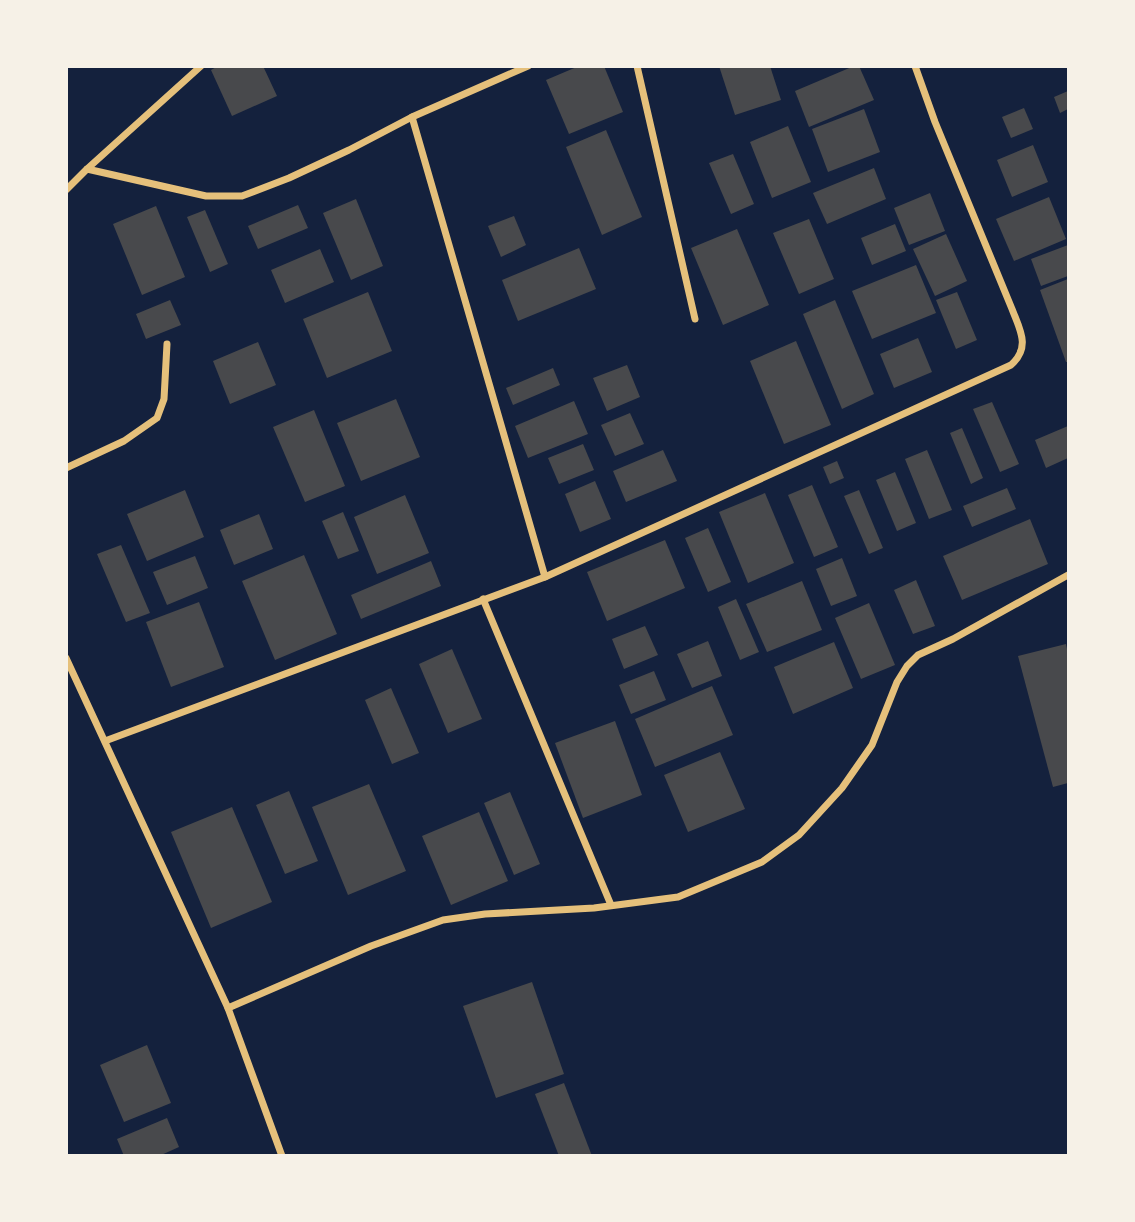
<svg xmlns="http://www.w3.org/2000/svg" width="1135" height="1222" viewBox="0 0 1135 1222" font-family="'PT Sans',sans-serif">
  <rect width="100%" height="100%" fill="#14213d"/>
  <g fill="#48494c">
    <polygon points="218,66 263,66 277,96 232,116 211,70"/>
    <polygon points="579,66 604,66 623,112 569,134 546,80"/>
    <polygon points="719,66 770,66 781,100 735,115"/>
    <polygon points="854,66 859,66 874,100 809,127 795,91"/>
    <polygon points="1068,91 1068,109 1060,113 1054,97"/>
    <polygon points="1024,108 1033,129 1011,138 1002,117"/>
    <polygon points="864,109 880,152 828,172 812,129"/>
    <polygon points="788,126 811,182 772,198 750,142"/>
    <polygon points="606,130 642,217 602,235 566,147"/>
    <polygon points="1033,145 1048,182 1012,197 997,160"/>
    <polygon points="733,154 754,204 731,214 709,163"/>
    <polygon points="874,168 886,199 827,224 813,193"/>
    <polygon points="930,193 945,231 909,245 894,208"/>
    <polygon points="1049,197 1066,239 1014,261 996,219"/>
    <polygon points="356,199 383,266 351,280 323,213"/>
    <polygon points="298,205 308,228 258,249 248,226"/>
    <polygon points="156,206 185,277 142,295 113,224"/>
    <polygon points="205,210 228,264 210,272 187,217"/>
    <polygon points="514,216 526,245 501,257 488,226"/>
    <polygon points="809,219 834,279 799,294 773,233"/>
    <polygon points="895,224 906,251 872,265 861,238"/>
    <polygon points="737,229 769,305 723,325 691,248"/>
    <polygon points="946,234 967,281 935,296 913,249"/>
    <polygon points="1068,245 1068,276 1041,286 1031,259"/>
    <polygon points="579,248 596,289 518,321 502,280"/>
    <polygon points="320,249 334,282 285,303 271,270"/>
    <polygon points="916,265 936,313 872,339 852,291"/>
    <polygon points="1068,279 1068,362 1066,362 1040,290"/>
    <polygon points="368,292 392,351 327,378 303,319"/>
    <polygon points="957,292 977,340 956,349 936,300"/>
    <polygon points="170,300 181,325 146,339 136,314"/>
    <polygon points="835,300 874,394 842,409 803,314"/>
    <polygon points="918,338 932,372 894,388 880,354"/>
    <polygon points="796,341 831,425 784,444 750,361"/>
    <polygon points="258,342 276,385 230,404 213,361"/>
    <polygon points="627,365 640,397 607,411 593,378"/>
    <polygon points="553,368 560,385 513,405 506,388"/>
    <polygon points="396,399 420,457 361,481 337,423"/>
    <polygon points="574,401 588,434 528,458 515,426"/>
    <polygon points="992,402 1019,464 1000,472 973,409"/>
    <polygon points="314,410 345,486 305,502 273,427"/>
    <polygon points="630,413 644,444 615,456 601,425"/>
    <polygon points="1068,426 1068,458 1046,468 1035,440"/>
    <polygon points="962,428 983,478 971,484 950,433"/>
    <polygon points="583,444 594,470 559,484 548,458"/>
    <polygon points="663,450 677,481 626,502 613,471"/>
    <polygon points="927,450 952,510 929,519 905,459"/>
    <polygon points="837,461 844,478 830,484 823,467"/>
    <polygon points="895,472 916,523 897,531 876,480"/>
    <polygon points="595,481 611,519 580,532 565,494"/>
    <polygon points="812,485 838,547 814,557 788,495"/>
    <polygon points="1007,488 1016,509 972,527 963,506"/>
    <polygon points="185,490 204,537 147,561 127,514"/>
    <polygon points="859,490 883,548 869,554 844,496"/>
    <polygon points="765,493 794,563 748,583 719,512"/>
    <polygon points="405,495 429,553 377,574 354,517"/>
    <polygon points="343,512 359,551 338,559 322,521"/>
    <polygon points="259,514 273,549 234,565 220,530"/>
    <polygon points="1030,519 1048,564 962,600 943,556"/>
    <polygon points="708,528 731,582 708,592 685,538"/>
    <polygon points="665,540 685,588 607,621 587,572"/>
    <polygon points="121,545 150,613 126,622 97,554"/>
    <polygon points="304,555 337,634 275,660 242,581"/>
    <polygon points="195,556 208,588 167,605 153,572"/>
    <polygon points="842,558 857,596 831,606 816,569"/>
    <polygon points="431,561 441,586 361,619 351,595"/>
    <polygon points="916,580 935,626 913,634 894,590"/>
    <polygon points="802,581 822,630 767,652 746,604"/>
    <polygon points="736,599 759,652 740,660 718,607"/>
    <polygon points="199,602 224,667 171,687 146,622"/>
    <polygon points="869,603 895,665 861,679 835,618"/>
    <polygon points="645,626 658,655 624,669 612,639"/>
    <polygon points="708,641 722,676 692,688 677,654"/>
    <polygon points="834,642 853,688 793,714 774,667"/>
    <polygon points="1066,644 1068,654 1068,783 1053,787 1018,656"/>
    <polygon points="452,649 482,719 448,733 419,664"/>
    <polygon points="654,671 666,700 631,714 619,685"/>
    <polygon points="712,686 733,735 655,767 635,719"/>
    <polygon points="391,688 419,753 392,764 365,700"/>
    <polygon points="615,721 642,795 583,818 555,743"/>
    <polygon points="720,752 745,809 688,832 664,775"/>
    <polygon points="369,784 406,871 348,895 312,807"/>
    <polygon points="289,791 318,861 285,874 256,805"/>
    <polygon points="510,792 540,864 514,875 484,803"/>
    <polygon points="232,807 272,902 211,928 171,832"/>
    <polygon points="479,812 508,881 451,905 422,836"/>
    <polygon points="532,982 564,1074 496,1098 463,1006"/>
    <polygon points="147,1045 171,1103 124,1122 100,1065"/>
    <polygon points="564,1083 592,1156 559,1156 535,1094"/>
    <polygon points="167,1118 179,1147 159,1156 124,1156 117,1139"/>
  </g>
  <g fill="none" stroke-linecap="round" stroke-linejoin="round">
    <g stroke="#e5c07b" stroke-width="7">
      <polyline points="637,66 695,319"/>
      <polyline points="412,117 545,577"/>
      <polyline points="87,169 206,196 242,196 289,178 349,150 412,117 528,66"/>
      <polyline points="66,190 87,169 201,66"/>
      <polyline points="66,468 124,441 157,418 164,399 167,344"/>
      <polyline points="483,599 611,905"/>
      <polyline points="66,658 228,1008 282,1156"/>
      <path d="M105 741 545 577 1011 365C1031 347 1020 330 1012 309L935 122 915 66"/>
      <polyline points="228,1008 371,946 443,920 485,914 594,908 678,897 762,862 799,835 842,788 872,745 897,682 907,666 918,655 953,639 1068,575"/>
    </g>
  </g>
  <rect width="1135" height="1222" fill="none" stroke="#f6f1e7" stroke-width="136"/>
</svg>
